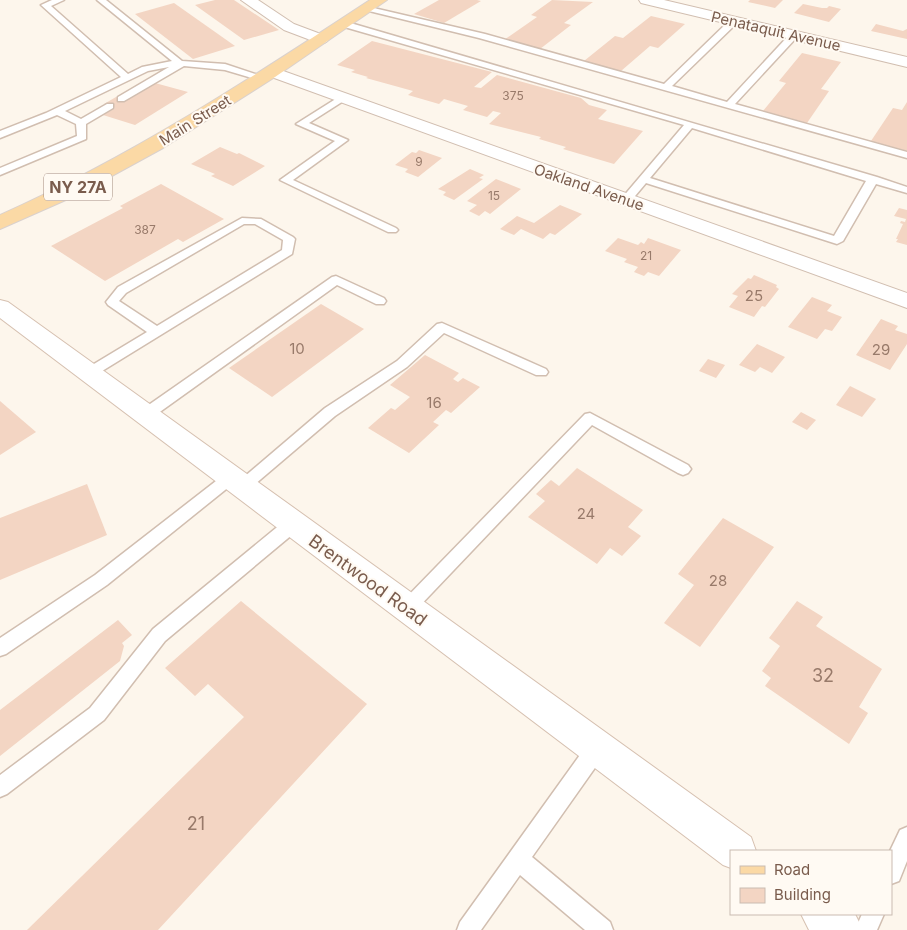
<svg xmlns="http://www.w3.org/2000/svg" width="907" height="930" viewBox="0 0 907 930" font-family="Inter,sans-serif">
  <rect width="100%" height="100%" fill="#fdf6ec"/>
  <g fill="#f3d5c3">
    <polygon points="215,0 234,0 279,30 244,40 195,5"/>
    <polygon points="439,0 477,0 481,1 444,23 414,14"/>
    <polygon points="552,0 593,2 564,23 571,25 540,49 536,50 504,40 537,17 531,15"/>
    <polygon points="750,0 783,0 775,8 748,2"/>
    <polygon points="174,3 235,46 193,59 135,14"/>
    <polygon points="803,4 822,8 827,8 829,6 841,9 829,22 794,13"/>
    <polygon points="651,16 685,24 658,48 650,46 621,71 584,61 615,36 623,38"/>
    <polygon points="876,24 903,31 907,29 907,39 871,31"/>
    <polygon points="372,41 492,72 474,87 481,88 497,75 581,98 589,105 607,110 598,119 643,131 614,164 563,149 566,147 539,139 541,137 489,124 501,113 493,111 487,117 463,110 468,106 444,99 439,104 408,95 413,91 366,78 368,77 351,72 355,70 337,65"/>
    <polygon points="802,53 841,62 821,89 829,91 807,123 763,111 786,83 779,81"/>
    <polygon points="155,83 188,92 135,125 103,115 115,108 104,104 116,97 126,100"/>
    <polygon points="907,102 907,151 871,141 893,108 902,110"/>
    <polygon points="220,147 237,154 239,153 265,166 233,186 211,176 215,174 191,164"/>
    <polygon points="419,150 442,158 418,177 405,172 408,169 395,165 412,152 416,153"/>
    <polygon points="470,169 484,175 479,178 483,179 454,200 443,195 446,192 438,189"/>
    <polygon points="496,179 521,189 490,214 485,211 479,216 469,211 477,205 467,201"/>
    <polygon points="161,184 224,219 183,242 178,239 105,281 51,246 123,208 120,206"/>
    <polygon points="560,205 582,214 555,235 550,233 543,239 521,229 514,235 500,229 517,216 534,223"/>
    <polygon points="899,208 907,210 907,245 896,242 898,239 896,239 903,224 900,223 901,221 905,222 906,219 894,216"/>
    <polygon points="618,238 638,245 641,242 644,244 648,238 681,250 659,276 648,272 644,276 634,272 638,267 624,262 627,259 605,251"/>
    <polygon points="754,275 777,285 776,287 779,289 765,307 762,306 754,317 729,307 738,296 732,294 748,278 751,279"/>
    <polygon points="812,297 832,305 827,311 842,317 832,331 825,329 817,339 788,327"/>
    <polygon points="321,304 364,329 272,397 229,368"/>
    <polygon points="881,319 898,326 895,330 907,334 907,344 890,370 856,355"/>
    <polygon points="757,344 785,357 772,373 760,367 755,372 739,365"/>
    <polygon points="425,355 459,373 453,379 458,382 463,378 480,387 451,413 446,410 433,422 439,425 409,453 368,428 391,408 395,410 410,397 390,385"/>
    <polygon points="708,359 725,365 716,378 699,371"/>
    <polygon points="850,386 876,399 862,417 836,405"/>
    <polygon points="0,401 36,432 0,455"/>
    <polygon points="801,412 816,420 807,430 792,422"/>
    <polygon points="577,468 643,510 628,527 641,536 622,556 610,548 597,564 528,517 545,501 536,494 551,480 559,486"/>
    <polygon points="87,484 107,535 0,580 0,518"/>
    <polygon points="723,518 774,547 700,647 664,623 694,585 678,574"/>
    <polygon points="241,601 367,704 158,930 27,930 244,717 208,684 195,696 165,668"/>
    <polygon points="797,601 823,617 816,626 882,669 859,707 868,713 849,744 765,686 771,678 762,671 780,646 769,638"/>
    <polygon points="118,620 132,635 122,643 124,646 120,661 0,756 0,710"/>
  </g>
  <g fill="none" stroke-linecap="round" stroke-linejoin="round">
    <g stroke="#d1beb0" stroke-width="3">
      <g id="lane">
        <polygon points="52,0 64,0 51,6 128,74 142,67 172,61 97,0 106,0 182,61 225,64 267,78 262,81 225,70 184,66 124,101 118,101 118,97 169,67 148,71 65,111 81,119 107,104 113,104 113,108 86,124 86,139 0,175 0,168 77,136 76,124 57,115 0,138 0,131 46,113 121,77 41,5"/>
        <polygon points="365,6 485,34 664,84 731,19 737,19 737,23 672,86 727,102 791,33 797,33 797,37 735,104 907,152 907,158 479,38 365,10"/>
        <path d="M341 22H347L877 177 907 187V193L876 184 843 241 837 244 646 183 630 202H622L621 200 622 198 684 125 341 26ZM692 128 866 181 834 236 650 178Z"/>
        <polygon points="342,95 345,96 345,100 309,123 348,140 293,180 396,228 398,230 396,232 388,232 280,180 335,141 296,124"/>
        <path d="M242 218 261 219 293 237 295 239 292 254 94 376H84L82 373 84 370 147 332 108 305 106 302 118 287ZM244 224H255L283 240 282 250 157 326 119 301 126 293Z"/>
        <polygon points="336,276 384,298 386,301 384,304 376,304 337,285 150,419 145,420 140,419 138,415 140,411 332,277"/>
        <polygon points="442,323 546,369 548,372 546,375 536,375 444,333 407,367 335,416 247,491 242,493 237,491 234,487 237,483 325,408 397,361 437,324"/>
        <polygon points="590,413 688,465 691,469 688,473 683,475 678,473 592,425 413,613 407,616 401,613 398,608 401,603 585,414"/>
        <polygon points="230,472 235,474 238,478 235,482 107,585 6,654 0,656 0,638 95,575 225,474"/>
        <polygon points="293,518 299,519 301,524 299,529 165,641 104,720 7,794 0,797 0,775 90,708 153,629 287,519"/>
        <polygon points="597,738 604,741 607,748 604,755 532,857 610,922 613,930 585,930 520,875 481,930 457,930 460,922 590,741"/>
        <polygon points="907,827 907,861 899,881 891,884 890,851 900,830"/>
        <polygon points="862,914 884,914 877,930 855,930"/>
      </g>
    </g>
    <g stroke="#d1beb0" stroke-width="2">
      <g id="street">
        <polygon points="241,0 258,0 294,24 326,36 329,39 326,42 321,44 284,30"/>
        <polygon points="639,0 664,0 907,57 907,67 641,3"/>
        <polygon points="272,67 907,293 907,308 266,75 264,72 266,69"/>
      </g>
    </g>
    <g stroke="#d6c0b0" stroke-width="2">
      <g id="secondary">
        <polygon points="0,300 8,302 751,837 756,851 731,851 731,868 723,865 0,318"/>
        <polygon points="801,914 855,914 863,930 809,930"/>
      </g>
    </g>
    <g stroke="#dad1cd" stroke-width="2">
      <path id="primary" d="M370 0H387L275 77 163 148 77 195 0 229V215C132 156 250 79 370 0Z"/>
    </g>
    <use href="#lane" fill="#fff" fill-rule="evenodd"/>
    <use href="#street" fill="#fff" fill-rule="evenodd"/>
    <use href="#secondary" fill="#fff" fill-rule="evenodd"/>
    <use href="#primary" fill="#fbd9a5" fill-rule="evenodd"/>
  </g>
  <g text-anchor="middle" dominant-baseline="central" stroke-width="4" stroke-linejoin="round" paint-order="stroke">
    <g font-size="12" fill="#987a6a">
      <text x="513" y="95">375</text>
      <text x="419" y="161">9</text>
      <text x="494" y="195">15</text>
      <text x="145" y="229">387</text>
      <text x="646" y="255">21</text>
    </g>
    <g font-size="15" fill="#7a5c4d" stroke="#fffaf3">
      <text transform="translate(776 31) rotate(13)">Penataquit Avenue</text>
      <text transform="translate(195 120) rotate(-32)">Main Street</text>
      <text transform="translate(589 187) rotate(19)">Oakland Avenue</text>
    </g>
    <g font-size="15" fill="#987a6a">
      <text x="754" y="295">25</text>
      <text x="297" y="348">10</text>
      <text x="881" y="349">29</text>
      <text x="434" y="402">16</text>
      <text x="586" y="513">24</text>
      <text x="718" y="580">28</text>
    </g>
    <rect fill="#fffaf3" stroke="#a28b7f" stroke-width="1" x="44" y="173.5" width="68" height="27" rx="4"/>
    <g font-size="16" font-weight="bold" fill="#7a5c4d">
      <text x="78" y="187">NY 27A</text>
    </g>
    <g font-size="18" fill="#7a5c4d" stroke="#fffaf3">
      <text transform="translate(368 580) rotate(36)">Brentwood Road</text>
    </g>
    <g font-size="18" fill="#987a6a">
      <text x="823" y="675">32</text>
      <text x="196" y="823">21</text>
    </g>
  </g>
  <rect x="730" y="850" width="162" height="65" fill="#fffaf3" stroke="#cabbb1"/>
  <rect x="740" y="866" width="25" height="8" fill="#fbd9a5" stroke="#cabbb1"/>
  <text x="774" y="875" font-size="15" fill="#7a5c4d">Road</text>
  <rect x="740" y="888" width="25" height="15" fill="#f3d5c3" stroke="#cabbb1"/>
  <text x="774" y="900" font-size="15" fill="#7a5c4d">Building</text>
</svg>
